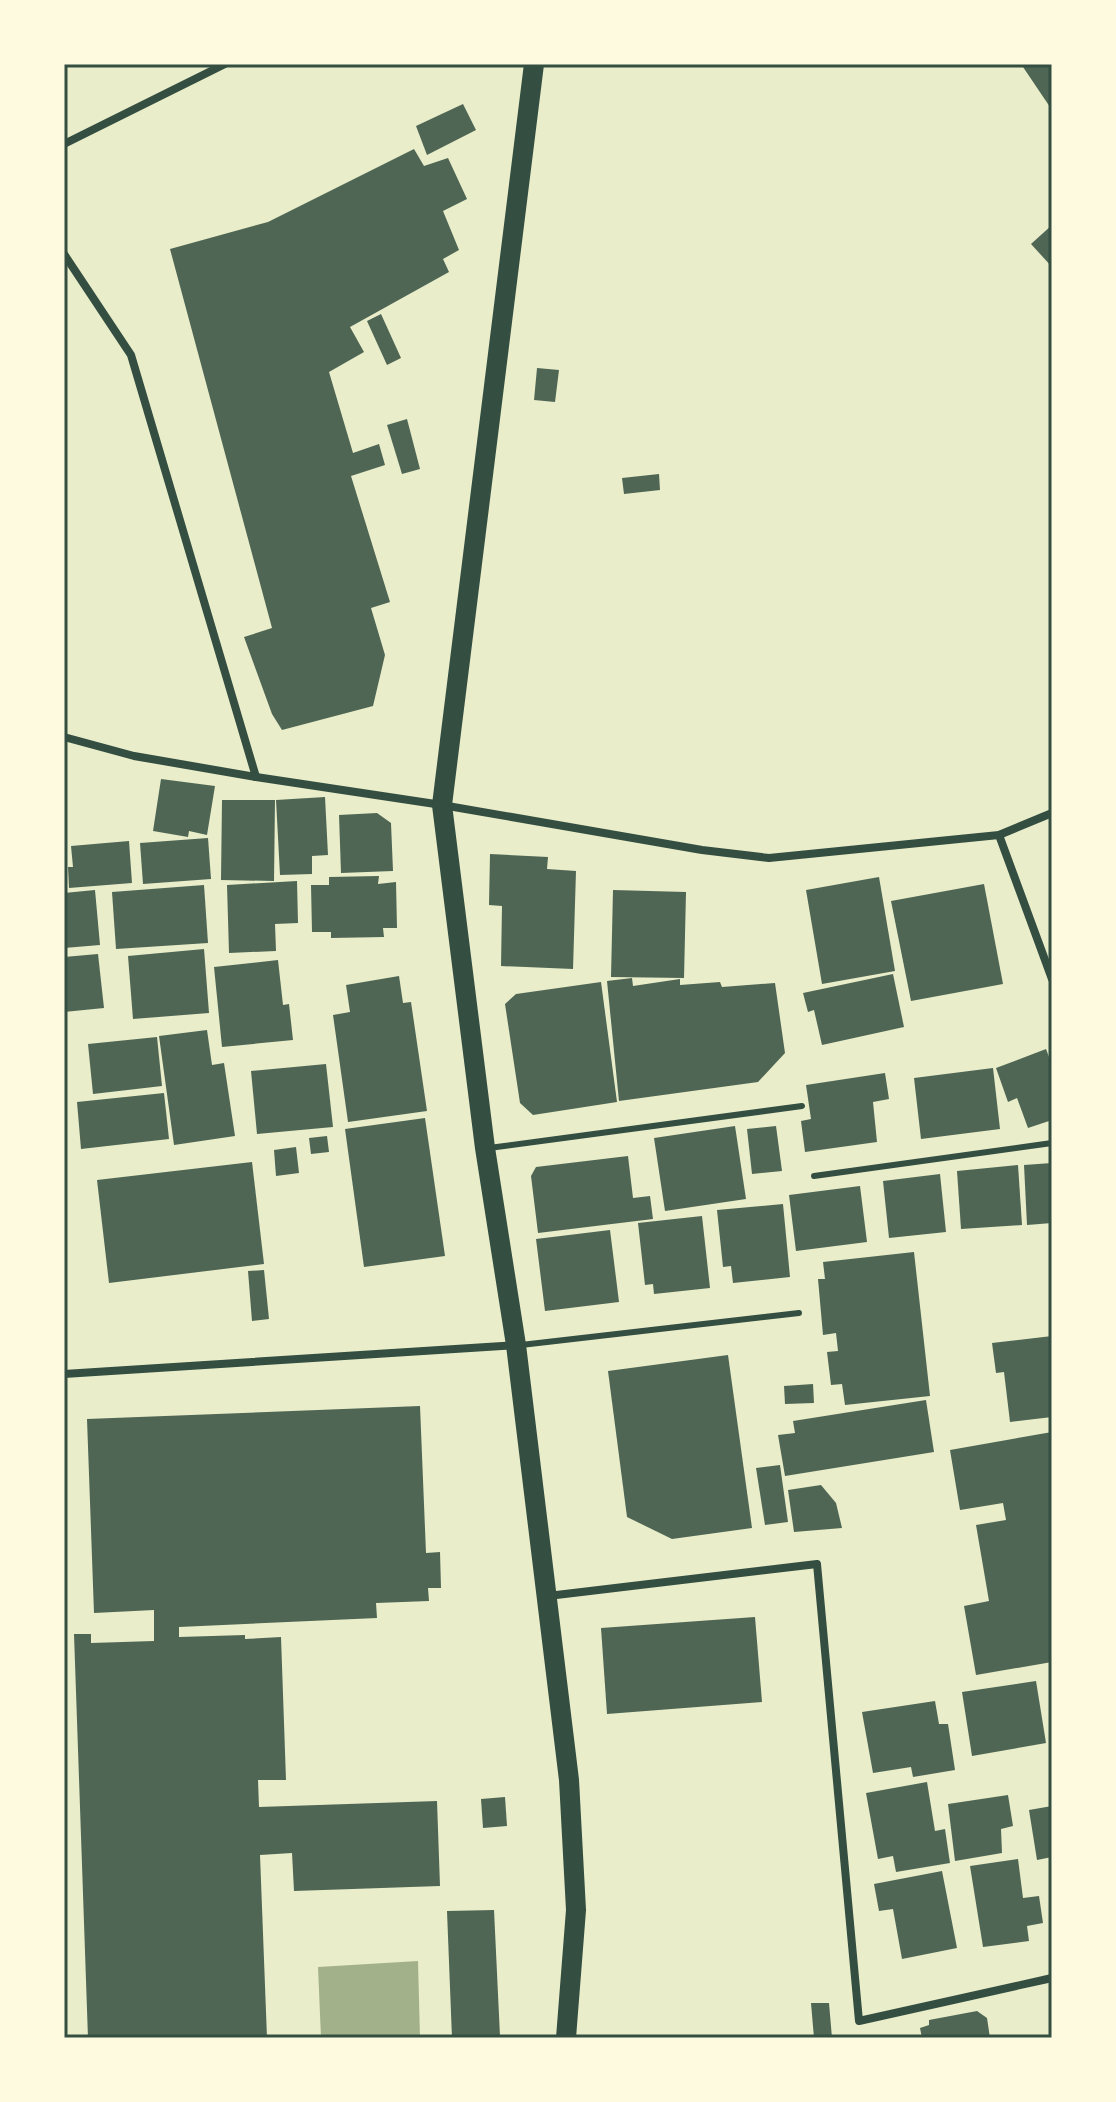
<svg xmlns="http://www.w3.org/2000/svg" width="1116" height="2102" viewBox="0 0 1116 2102" font-family="Helvetica,sans-serif">
  <rect width="100%" height="100%" fill="#e9edc9"/>
  <polygon fill="#a3b18a" points="418,1961 420,2038 321,2038 318,1967"/>
  <g fill="#4f6655">
    <polygon points="1021,64 1052,64 1052,110"/>
    <polygon points="463,104 476,130 427,155 416,126"/>
    <polygon points="414,149 424,166 448,158 467,199 443,211 459,250 443,259 449,272 350,327 364,352 329,372 353,453 379,444 385,465 351,476 390,602 371,608 385,655 373,706 282,730 272,714 244,637 272,628 170,249 268,222"/>
    <polygon points="1052,225 1052,267 1031,244"/>
    <polygon points="381,314 401,358 387,365 367,321"/>
    <polygon points="537,368 559,370 555,402 534,400"/>
    <polygon points="407,419 420,469 402,474 387,425"/>
    <polygon points="659,474 660,490 624,494 622,478"/>
    <polygon points="161,779 215,786 207,835 189,831 188,837 153,831"/>
    <polygon points="325,797 328,855 312,856 312,874 280,875 276,800"/>
    <polygon points="222,800 275,800 274,881 221,880"/>
    <polygon points="377,813 391,823 393,871 341,873 339,815"/>
    <polygon points="208,838 211,879 143,884 140,843"/>
    <polygon points="129,841 132,883 69,888 68,867 73,867 71,846"/>
    <polygon points="490,854 548,857 547,869 576,871 573,969 501,966 502,906 489,905"/>
    <polygon points="379,876 378,884 396,882 397,928 383,928 384,937 331,938 331,932 312,932 311,885 329,885 329,877"/>
    <polygon points="879,877 895,971 822,984 806,890"/>
    <polygon points="297,881 298,923 275,924 276,951 229,953 227,885"/>
    <polygon points="984,884 1003,984 911,1001 891,901"/>
    <polygon points="204,885 208,943 116,949 112,892"/>
    <polygon points="95,890 100,945 64,948 64,893"/>
    <polygon points="613,890 686,892 684,978 611,977"/>
    <polygon points="204,949 209,1013 133,1019 128,956"/>
    <polygon points="98,954 104,1008 64,1012 64,957"/>
    <polygon points="278,960 283,1005 289,1004 293,1040 222,1047 214,967"/>
    <polygon points="893,974 904,1027 822,1045 814,1010 808,1012 803,993"/>
    <polygon points="399,976 403,1003 411,1002 427,1111 348,1122 333,1015 350,1012 346,985"/>
    <polygon points="632,978 633,986 680,979 680,985 720,982 722,987 775,983 785,1053 758,1082 619,1101 607,981"/>
    <polygon points="601,982 617,1102 533,1115 520,1103 505,1004 516,994"/>
    <polygon points="207,1030 212,1065 224,1063 235,1136 174,1145 159,1036"/>
    <polygon points="157,1037 162,1086 93,1094 88,1044"/>
    <polygon points="1046,1049 1052,1065 1052,1120 1028,1128 1017,1098 1008,1102 996,1068"/>
    <polygon points="326,1064 333,1127 257,1134 251,1071"/>
    <polygon points="993,1068 1000,1129 921,1139 914,1078"/>
    <polygon points="885,1073 889,1099 873,1102 877,1142 805,1152 801,1121 811,1119 806,1085"/>
    <polygon points="164,1093 169,1139 81,1149 77,1102"/>
    <polygon points="425,1118 445,1256 364,1267 345,1129"/>
    <polygon points="735,1126 746,1199 665,1211 654,1138"/>
    <polygon points="776,1126 782,1171 752,1174 747,1129"/>
    <polygon points="327,1136 329,1152 311,1154 309,1138"/>
    <polygon points="296,1147 299,1173 276,1176 274,1150"/>
    <polygon points="628,1156 633,1198 650,1196 653,1219 538,1233 531,1176 536,1167"/>
    <polygon points="252,1162 264,1264 109,1283 97,1180"/>
    <polygon points="1052,1163 1052,1223 1027,1225 1024,1165"/>
    <polygon points="1018,1165 1022,1225 961,1229 957,1171"/>
    <polygon points="940,1174 946,1232 889,1238 883,1181"/>
    <polygon points="860,1186 867,1242 796,1251 789,1195"/>
    <polygon points="783,1204 790,1277 733,1283 731,1266 723,1267 717,1210"/>
    <polygon points="702,1216 710,1288 654,1294 653,1284 645,1285 638,1223"/>
    <polygon points="610,1230 619,1302 545,1311 536,1239"/>
    <polygon points="914,1252 930,1396 845,1405 842,1384 831,1385 827,1352 838,1351 836,1333 823,1335 818,1279 825,1279 823,1262"/>
    <polygon points="264,1270 269,1319 252,1321 248,1271"/>
    <polygon points="1052,1336 1052,1417 1010,1422 1004,1372 996,1373 992,1343"/>
    <polygon points="728,1355 752,1528 672,1539 627,1517 608,1371"/>
    <polygon points="813,1384 814,1403 785,1404 784,1386"/>
    <polygon points="926,1400 934,1452 785,1476 778,1435 795,1433 793,1421"/>
    <polygon points="420,1406 426,1553 440,1552 441,1588 428,1588 429,1601 376,1603 377,1618 179,1627 179,1637 245,1635 245,1639 281,1637 286,1780 258,1780 259,1807 437,1801 440,1886 294,1891 292,1853 260,1855 267,2038 88,2038 74,1634 91,1634 91,1643 154,1641 154,1610 94,1613 87,1419"/>
    <polygon points="1052,1432 1052,1662 976,1675 964,1606 989,1601 976,1525 1006,1520 1003,1503 960,1510 950,1450"/>
    <polygon points="780,1465 788,1522 765,1525 756,1468"/>
    <polygon points="821,1485 836,1503 842,1528 794,1532 788,1490"/>
    <polygon points="755,1617 762,1702 607,1714 601,1628"/>
    <polygon points="1036,1681 1046,1743 972,1756 962,1692"/>
    <polygon points="935,1701 939,1724 948,1724 955,1770 913,1777 911,1767 873,1773 862,1712"/>
    <polygon points="927,1782 935,1831 945,1829 950,1863 896,1872 893,1856 878,1859 866,1793"/>
    <polygon points="1008,1795 1013,1826 1001,1829 1002,1853 955,1861 948,1804"/>
    <polygon points="505,1797 507,1826 483,1828 481,1799"/>
    <polygon points="1052,1806 1052,1857 1037,1860 1029,1810"/>
    <polygon points="1018,1859 1023,1898 1039,1896 1043,1923 1027,1926 1029,1941 983,1947 970,1866"/>
    <polygon points="942,1871 957,1948 902,1959 893,1909 879,1911 874,1884"/>
    <polygon points="494,1910 500,2036 452,2038 447,1911"/>
    <polygon points="811,2003 829,2003 832,2038 814,2038"/>
    <polygon points="977,2011 987,2018 990,2038 922,2038 920,2028 929,2025 929,2020"/>
  </g>
  <g fill="none" stroke-linecap="round" stroke-linejoin="round">
    <g stroke="#344e41" stroke-width="6">
      <polyline points="489,1148 802,1106"/>
      <polyline points="814,1176 1052,1143"/>
      <polyline points="521,1345 799,1313"/>
    </g>
    <g stroke="#344e41" stroke-width="8">
      <polyline points="64,144 225,64"/>
      <polyline points="64,254 131,355 256,777"/>
      <polyline points="64,737 134,756 256,777 442,805 702,850 769,858 999,835 1052,813"/>
      <polyline points="999,835 1052,979"/>
      <polyline points="64,1374 516,1345"/>
      <polyline points="548,1596 817,1564 859,2021 1052,1978"/>
    </g>
    <polyline stroke="#344e41" stroke-width="20" points="534,64 442,805 485,1148 516,1345 569,1780 576,1910 566,2038"/>
  </g>
  <rect width="1116" height="2102" fill="none" stroke="#fefae0" stroke-width="132"/>
  <rect x="66" y="66" width="984" height="1970" fill="none" stroke="#344e41" stroke-width="3"/>
</svg>
